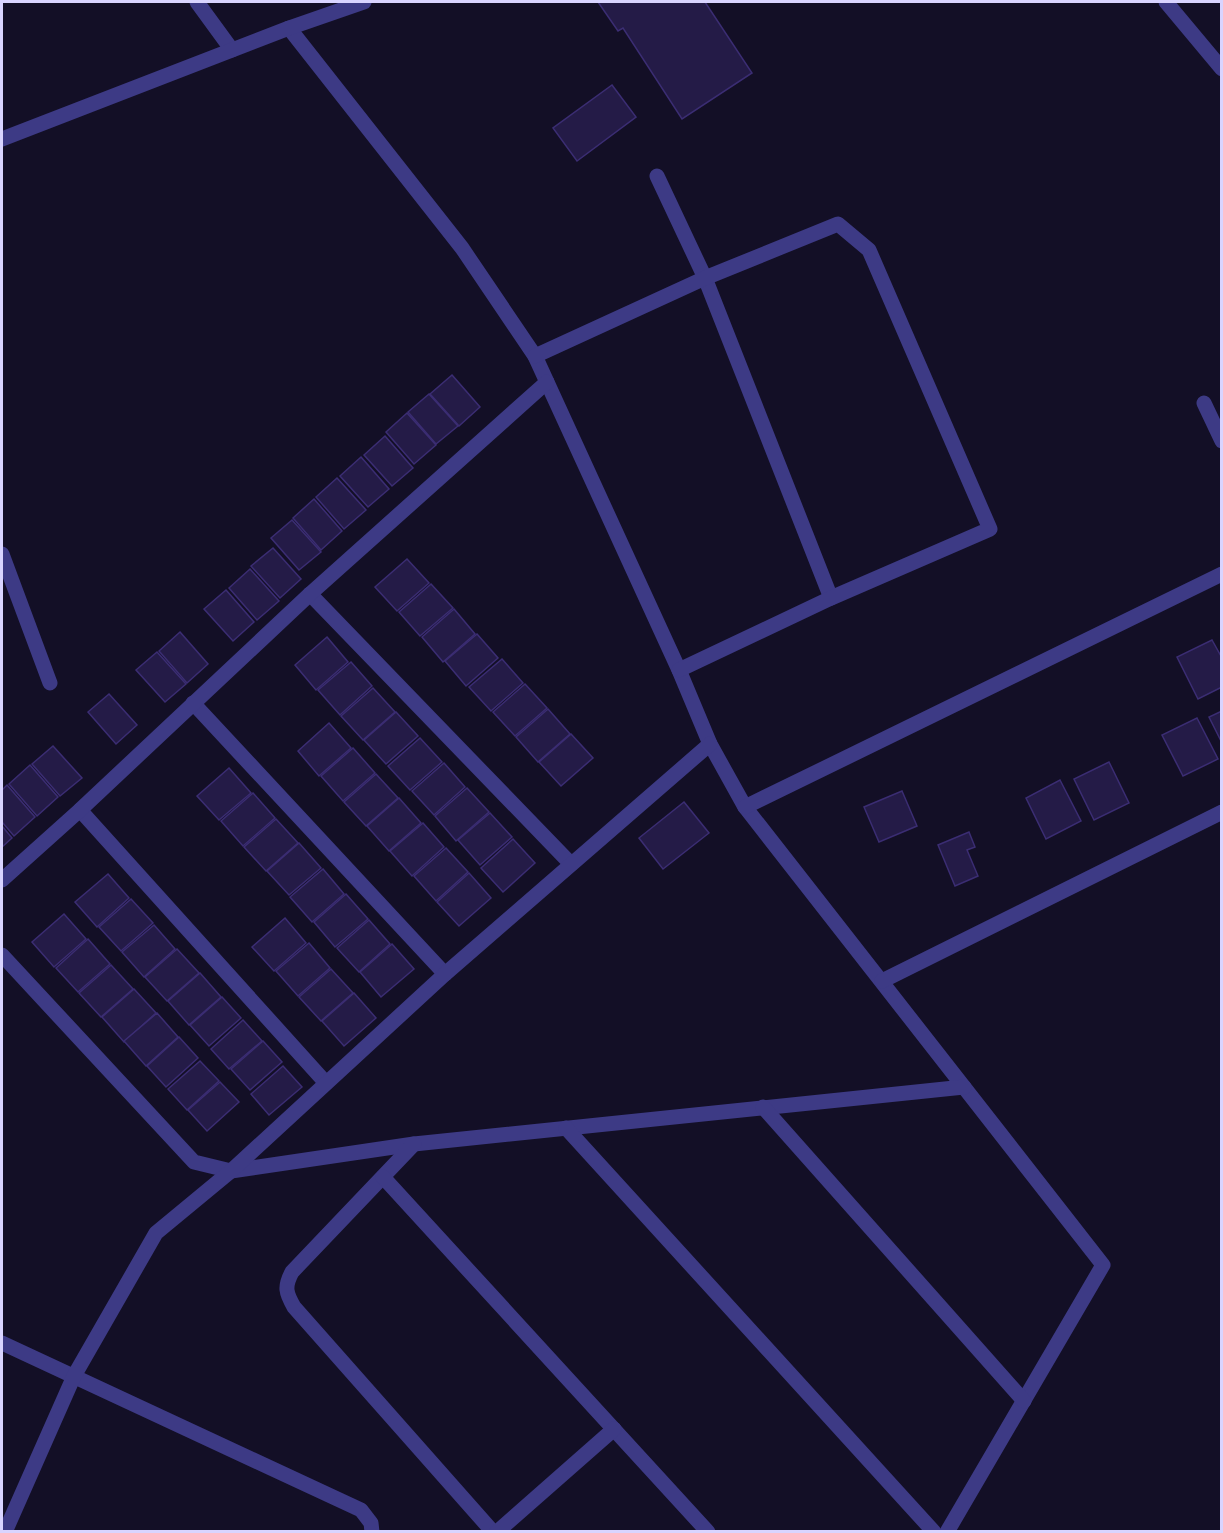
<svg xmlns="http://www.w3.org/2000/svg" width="1223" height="1533" viewBox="0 0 1223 1533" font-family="Lato,sans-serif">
  <rect width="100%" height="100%" fill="#130f26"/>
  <g fill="#241b47" stroke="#3b2d73" stroke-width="1.5">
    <polygon points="598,2 705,2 752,73 682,119 623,28 618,31"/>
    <polygon points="612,85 636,117 577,161 553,128"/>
    <polygon points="452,375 480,407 459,426 430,394"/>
    <polygon points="429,394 458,426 436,444 408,412"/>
    <polygon points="407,413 436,445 414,464 386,432"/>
    <polygon points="385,436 413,468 392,486 364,455"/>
    <polygon points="361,457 389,489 368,507 340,476"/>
    <polygon points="337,478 366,510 344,529 316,497"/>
    <polygon points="314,499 342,531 321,550 293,518"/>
    <polygon points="292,520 321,552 299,570 271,538"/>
    <polygon points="273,548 301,579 280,598 251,566"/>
    <polygon points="407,559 429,583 397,611 375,587"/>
    <polygon points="250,569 279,601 257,620 229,588"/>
    <polygon points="431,584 453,608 420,636 399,612"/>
    <polygon points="226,590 254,622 233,641 204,609"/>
    <polygon points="454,609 475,634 443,662 422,637"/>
    <polygon points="180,632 208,664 187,683 159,651"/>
    <polygon points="477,634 498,658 466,686 445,661"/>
    <polygon points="327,637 348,662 316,690 295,665"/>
    <polygon points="1212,640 1222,658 1222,687 1198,699 1177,657"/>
    <polygon points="157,652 186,684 165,702 136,670"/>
    <polygon points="502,659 523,683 491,711 469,687"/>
    <polygon points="351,662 372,686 340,715 318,690"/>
    <polygon points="525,684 547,708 515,736 493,712"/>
    <polygon points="373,688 395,712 363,740 341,716"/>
    <polygon points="109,694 137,725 116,744 88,712"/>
    <polygon points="548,709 570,734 538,762 516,737"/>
    <polygon points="1222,711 1222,743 1209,717"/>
    <polygon points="396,712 418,736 386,764 364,740"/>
    <polygon points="1197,718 1218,759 1183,776 1162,735"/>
    <polygon points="329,723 351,748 319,776 298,751"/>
    <polygon points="571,734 593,758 561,786 539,762"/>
    <polygon points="420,738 442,762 410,790 388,766"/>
    <polygon points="53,746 82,778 60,796 32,764"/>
    <polygon points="353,748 375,773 343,801 321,776"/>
    <polygon points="1109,762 1129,803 1094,820 1074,779"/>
    <polygon points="444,763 465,787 434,815 412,791"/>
    <polygon points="30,765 58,797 37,816 9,784"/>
    <polygon points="229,768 251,793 219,820 197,796"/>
    <polygon points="376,774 398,798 366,826 344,802"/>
    <polygon points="1060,780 1081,821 1046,839 1026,798"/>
    <polygon points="7,785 35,817 14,836 2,822 2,790"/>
    <polygon points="467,788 489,812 456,841 435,816"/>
    <polygon points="902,791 917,826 879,842 864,807"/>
    <polygon points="253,793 275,818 243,846 221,821"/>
    <polygon points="399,798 421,823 389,851 367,826"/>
    <polygon points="684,802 709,833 663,869 639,838"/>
    <polygon points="490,813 512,837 480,865 458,840"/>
    <polygon points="276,819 298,843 266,871 244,847"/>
    <polygon points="423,823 444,847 412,876 390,851"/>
    <polygon points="2,826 12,838 2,847"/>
    <polygon points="969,832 975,847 967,850 978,876 955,886 938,845"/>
    <polygon points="513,839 535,863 503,892 481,868"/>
    <polygon points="299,843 321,868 289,895 267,871"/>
    <polygon points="446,848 468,872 436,901 414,876"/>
    <polygon points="323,869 344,894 312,922 290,897"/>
    <polygon points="469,873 491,898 459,926 437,902"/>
    <polygon points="108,874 129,898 97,927 75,902"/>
    <polygon points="346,894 368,919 335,947 314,922"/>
    <polygon points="131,899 153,923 121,951 99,927"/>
    <polygon points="64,914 86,939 54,967 32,942"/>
    <polygon points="285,918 306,943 274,971 252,947"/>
    <polygon points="369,920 390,944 359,972 337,948"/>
    <polygon points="154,925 175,949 144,977 122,952"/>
    <polygon points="88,939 110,964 78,992 56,968"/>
    <polygon points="309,943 330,968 298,996 276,971"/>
    <polygon points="392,944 414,969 381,997 360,972"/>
    <polygon points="177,949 199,973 167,1001 145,977"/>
    <polygon points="111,965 133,989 101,1017 79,993"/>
    <polygon points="331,969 353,993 321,1021 299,997"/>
    <polygon points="200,973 221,997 189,1025 168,1001"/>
    <polygon points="134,989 156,1013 124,1042 102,1017"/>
    <polygon points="354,993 376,1018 344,1046 322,1021"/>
    <polygon points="222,997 241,1018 209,1046 190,1025"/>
    <polygon points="157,1013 178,1037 146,1066 124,1041"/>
    <polygon points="243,1020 262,1041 229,1069 211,1049"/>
    <polygon points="179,1037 198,1058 166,1087 147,1066"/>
    <polygon points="263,1041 282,1062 250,1090 231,1069"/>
    <polygon points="200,1061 219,1081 187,1110 168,1089"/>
    <polygon points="283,1066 302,1087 269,1115 251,1094"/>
    <polygon points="220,1082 239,1102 207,1131 188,1110"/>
  </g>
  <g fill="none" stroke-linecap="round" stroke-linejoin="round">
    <g stroke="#3d3a85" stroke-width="15">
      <polyline points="197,2 232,50"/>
      <polyline points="1166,2 1222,69"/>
      <polyline points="289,28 462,248 535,356 679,670 710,744 745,807 1103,1265 947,1532"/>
      <polyline points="2,139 289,28 364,2"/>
      <polyline points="657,176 705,278 831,598"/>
      <polyline points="535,356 705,278 838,224 869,250 990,529 831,598 679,670"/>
      <polyline points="1204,403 1222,441"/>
      <polyline points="2,554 50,683"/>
      <polyline points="310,594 571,864"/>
      <polyline points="193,703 445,974"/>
      <polyline points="745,807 1222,574"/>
      <polyline points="80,810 326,1083"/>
      <polyline points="2,880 80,810 310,594 547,382"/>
      <polyline points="2,955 194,1162 231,1171 414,1144 964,1087"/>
      <polyline points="882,981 1222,812"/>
      <polyline points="763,1107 1024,1401"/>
      <polyline points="566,1128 934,1532"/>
      <path d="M414 1144 292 1272C284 1287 286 1293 294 1307L493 1532"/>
      <polyline points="383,1177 708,1532"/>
      <polyline points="2,1343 361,1510 371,1523 372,1532"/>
      <polyline points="5,1532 74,1376 156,1233 231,1171 445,974 710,744"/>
      <polyline points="497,1532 614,1429"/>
    </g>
  </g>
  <rect width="1223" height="1533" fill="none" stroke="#d9d4ff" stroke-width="6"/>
</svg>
